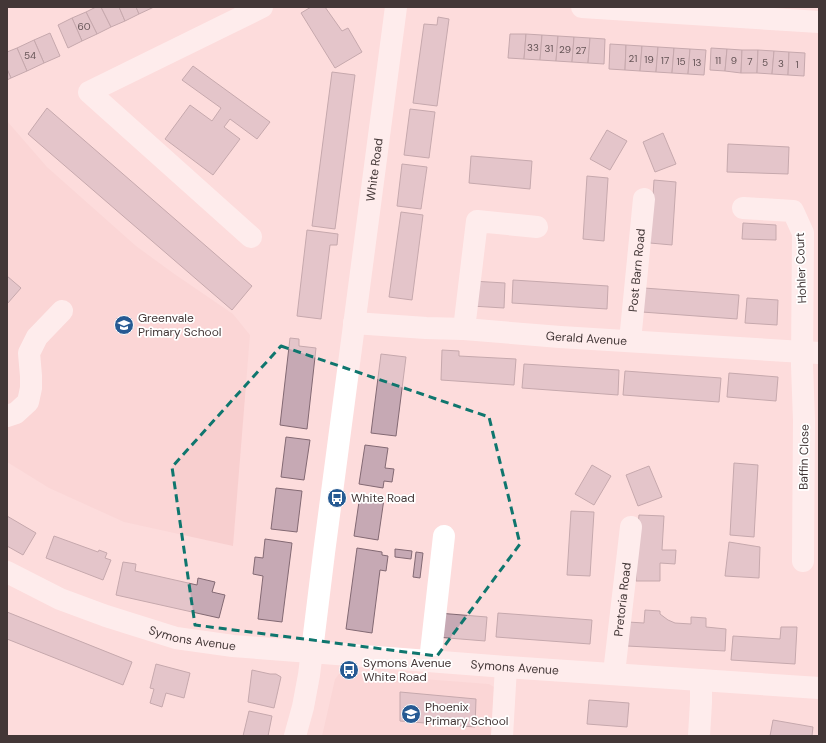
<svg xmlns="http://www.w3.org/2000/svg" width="826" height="743" viewBox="0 0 826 743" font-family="'DM Sans',sans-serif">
  <rect width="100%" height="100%" fill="#fddcdc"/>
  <g fill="#f8cfcf">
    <polygon points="7,121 47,167 136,246 173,273 233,314 250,335 233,546 124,522 49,488 7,462"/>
    <polygon points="345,673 489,684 494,687 493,736 322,736 335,679 339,674"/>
  </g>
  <g fill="#c6a9b4" stroke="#836973">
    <polygon points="96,7 101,7 111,27 97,34 86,12"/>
    <polygon points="101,7 119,7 125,21 111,27"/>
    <polygon points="119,7 136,7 139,14 125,21"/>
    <polygon points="136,7 154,7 139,14"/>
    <polygon points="311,7 325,7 342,31 348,28 362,52 335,68 301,13"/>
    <polygon points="86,12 97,34 82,41 72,18"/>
    <polygon points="438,17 449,19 437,106 413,103 424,24 437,25"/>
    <polygon points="72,18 82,41 68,48 58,25"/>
    <polygon points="50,33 60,56 44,63 34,40"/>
    <polygon points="510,34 526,34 524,59 508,58"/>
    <polygon points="526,34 542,35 540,60 524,59"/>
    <polygon points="542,35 558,36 556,61 540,60"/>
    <polygon points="558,36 574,37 572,62 556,61"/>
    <polygon points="574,37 590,38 588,63 572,62"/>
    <polygon points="590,38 605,39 604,64 588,63"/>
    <polygon points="34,40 44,63 27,71 17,48"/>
    <polygon points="610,44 626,45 625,70 609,69"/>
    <polygon points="626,45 642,46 640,71 625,70"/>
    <polygon points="642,46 658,47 656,72 640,71"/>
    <polygon points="658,47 674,48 672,73 656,72"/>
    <polygon points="17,48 27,71 11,78 7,69 7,52"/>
    <polygon points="674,48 690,49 688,74 672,73"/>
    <polygon points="711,48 727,49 725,71 710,70"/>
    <polygon points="690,49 706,50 704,75 688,74"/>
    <polygon points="727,49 742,50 741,73 725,71"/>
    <polygon points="742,50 758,50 757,73 741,73"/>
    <polygon points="758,50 774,51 772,74 757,73"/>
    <polygon points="774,51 789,52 788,75 772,74"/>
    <polygon points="789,52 805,53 804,76 788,75"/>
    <polygon points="193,66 270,122 257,139 230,119 224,127 240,139 213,175 165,139 190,105 212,121 221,108 182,80"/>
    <polygon points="7,69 11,78 7,80"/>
    <polygon points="332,72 355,75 335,229 312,226"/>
    <polygon points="47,108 252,286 232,310 28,134"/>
    <polygon points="410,109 435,112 429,158 404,155"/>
    <polygon points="607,130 627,141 610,170 590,159"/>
    <polygon points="663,133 676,164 655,172 643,142"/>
    <polygon points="728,144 789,147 788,174 727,172"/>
    <polygon points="471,156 532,161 530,189 469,183"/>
    <polygon points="402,164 427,167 421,209 397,206"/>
    <polygon points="587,176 608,178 604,241 583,239"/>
    <polygon points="654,180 676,182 672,245 650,243"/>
    <polygon points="401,212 423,215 412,300 389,297"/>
    <polygon points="743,223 776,225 776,240 742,239"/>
    <polygon points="307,230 338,234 337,245 330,245 321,319 297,316"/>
    <polygon points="7,276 21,288 7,304"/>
    <polygon points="513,280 608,286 607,309 512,303"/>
    <polygon points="472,281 505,283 504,308 471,306"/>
    <polygon points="644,288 739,295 737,319 642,312"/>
    <polygon points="747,298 778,300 777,325 745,323"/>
    <polygon points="290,338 299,339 299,346 316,348 307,429 280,425"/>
    <polygon points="442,350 459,351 459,356 516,359 514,385 441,380"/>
    <polygon points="381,354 406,357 396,436 371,433"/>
    <polygon points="524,364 619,370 618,395 522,388"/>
    <polygon points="625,371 721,378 719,402 623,395"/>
    <polygon points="729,373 778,377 776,401 727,397"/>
    <polygon points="286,437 310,440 304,480 281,477"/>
    <polygon points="365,445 388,448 385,468 394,469 392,482 384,481 383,488 359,484"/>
    <polygon points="734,463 758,465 754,537 730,535"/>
    <polygon points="592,465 611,476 594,505 575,494"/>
    <polygon points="649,466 662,497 638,506 626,475"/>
    <polygon points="276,488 302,491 297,532 271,529"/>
    <polygon points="360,495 384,499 378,540 354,536"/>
    <polygon points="571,511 594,512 590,576 567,575"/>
    <polygon points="639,515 664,516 662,550 676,550 675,564 660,563 660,581 636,581 636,547"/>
    <polygon points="7,516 36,533 23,555 7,546"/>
    <polygon points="54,536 98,552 99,550 107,553 105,558 111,560 103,580 46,558"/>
    <polygon points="265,539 292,543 282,622 258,619 263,576 253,574 255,557 263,558"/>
    <polygon points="729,542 760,547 759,578 725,576"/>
    <polygon points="357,548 382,552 382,555 388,556 386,571 380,570 372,633 346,629"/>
    <polygon points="395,549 412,551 411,559 395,557"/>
    <polygon points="416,552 423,553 420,578 413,577"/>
    <polygon points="123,562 136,564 135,571 197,585 198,578 215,582 212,592 225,595 219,618 116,595"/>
    <polygon points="645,610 660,611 660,614 668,620 675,623 691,624 691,617 706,618 706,627 726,629 725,651 627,646 628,622 644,623"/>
    <polygon points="7,612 132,662 123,685 7,639"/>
    <polygon points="438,613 487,617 485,641 436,637"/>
    <polygon points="498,613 592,620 590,644 496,637"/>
    <polygon points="781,627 797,627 795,664 731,660 733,636 780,639"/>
    <polygon points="156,664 190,673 184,698 166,693 162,707 150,703 154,689 150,688"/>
    <polygon points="252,670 270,674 276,674 281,677 274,708 248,702"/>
    <polygon points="400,692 476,699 475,727 400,721"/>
    <polygon points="589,700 629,703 627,727 587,724"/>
    <polygon points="249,711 272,716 268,736 243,736"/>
    <polygon points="773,720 813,727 812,736 770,736"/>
  </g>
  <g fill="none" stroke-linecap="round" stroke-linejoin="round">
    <g stroke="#fff" stroke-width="22">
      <polyline points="582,7 819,22"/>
      <polyline points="743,208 793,211 803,233 802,365 804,420 803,561"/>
      <polyline points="251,237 89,92 262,7"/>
      <path id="s1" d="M354 323 426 328 464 329 560 337 819 353"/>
      <polyline points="464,329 477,221 537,227"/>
      <path id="s2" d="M630 341 644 199"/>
      <polyline points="7,416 16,413 28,402 31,388 31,376 29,353 37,337 62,311"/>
      <path id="s3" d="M7 572 60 599 106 616 176 638 233 646 506 667 819 688"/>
      <polyline points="430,661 444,536"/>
      <path id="s4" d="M614 673 631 527"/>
      <path id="s5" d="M295 736 303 707 309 675 324 553 396 7"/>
      <polyline points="502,736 506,667"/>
      <polyline points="699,736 701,702 701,680"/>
    </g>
  </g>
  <path d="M0 0H826V743H0ZM281 346 489 417 520 544 437 656 195 625 172 467Z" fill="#fddcdc" fill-opacity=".55" fill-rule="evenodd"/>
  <path fill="none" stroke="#0f766e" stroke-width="3" stroke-dasharray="8 5" stroke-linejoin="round" d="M281 346 489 417 520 544 437 656 195 625 172 467Z"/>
  <defs>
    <g id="school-disc" transform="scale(1)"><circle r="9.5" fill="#265a93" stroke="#fff"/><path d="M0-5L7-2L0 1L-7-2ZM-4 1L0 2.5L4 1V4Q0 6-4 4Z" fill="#fff"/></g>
    <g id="bus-disc" transform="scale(1)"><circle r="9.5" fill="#265a93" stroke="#fff"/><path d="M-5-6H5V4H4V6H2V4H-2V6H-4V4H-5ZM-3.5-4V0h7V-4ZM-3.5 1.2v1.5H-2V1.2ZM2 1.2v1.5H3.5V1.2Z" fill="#fff"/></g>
  </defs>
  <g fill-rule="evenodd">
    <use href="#school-disc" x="124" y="325"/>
    <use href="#bus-disc" x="337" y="498"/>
    <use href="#bus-disc" x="349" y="670"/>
    <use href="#school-disc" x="411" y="714"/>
  </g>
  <g text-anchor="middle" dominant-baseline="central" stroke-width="3.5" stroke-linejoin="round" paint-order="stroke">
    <g font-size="10" fill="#645456">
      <text x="84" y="26">60</text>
      <text x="533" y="47">33</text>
      <text x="549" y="48">31</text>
      <text x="565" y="49">29</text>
      <text x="581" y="50">27</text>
      <text x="30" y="55">54</text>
      <text x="633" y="58">21</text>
      <text x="649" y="59">19</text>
      <text x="665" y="60">17</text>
      <text x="718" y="60">11</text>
      <text x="734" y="60">9</text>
      <text x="681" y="61">15</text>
      <text x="750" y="61">7</text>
      <text x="697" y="62">13</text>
      <text x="765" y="62">5</text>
      <text x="781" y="63">3</text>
      <text x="797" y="64">1</text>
    </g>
    <g font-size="12" fill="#433737" stroke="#fff">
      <text stroke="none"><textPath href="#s5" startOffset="572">White Road</textPath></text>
      <text transform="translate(801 268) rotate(-92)">Hohler Court</text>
      <text stroke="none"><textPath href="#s2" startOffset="71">Post Barn Road</textPath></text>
      <text stroke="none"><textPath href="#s1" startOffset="233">Gerald Avenue</textPath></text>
      <text transform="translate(804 457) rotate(-89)">Baffin Close</text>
      <text stroke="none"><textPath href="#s4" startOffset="74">Pretoria Road</textPath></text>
      <text stroke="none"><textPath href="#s3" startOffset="198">Symons Avenue</textPath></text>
      <text stroke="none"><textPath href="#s3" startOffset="522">Symons Avenue</textPath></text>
    </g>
    <g font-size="12" fill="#433737" stroke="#fff" text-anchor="start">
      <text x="138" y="318">Greenvale<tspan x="138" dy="14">Primary School</tspan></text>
      <text x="351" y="498">White Road</text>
      <text x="363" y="663">Symons Avenue<tspan x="363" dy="14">White Road</tspan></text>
      <text x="425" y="707">Phoenix<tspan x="425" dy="14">Primary School</tspan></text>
    </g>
  </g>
  <rect width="826" height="743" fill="none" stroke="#433737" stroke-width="16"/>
</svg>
